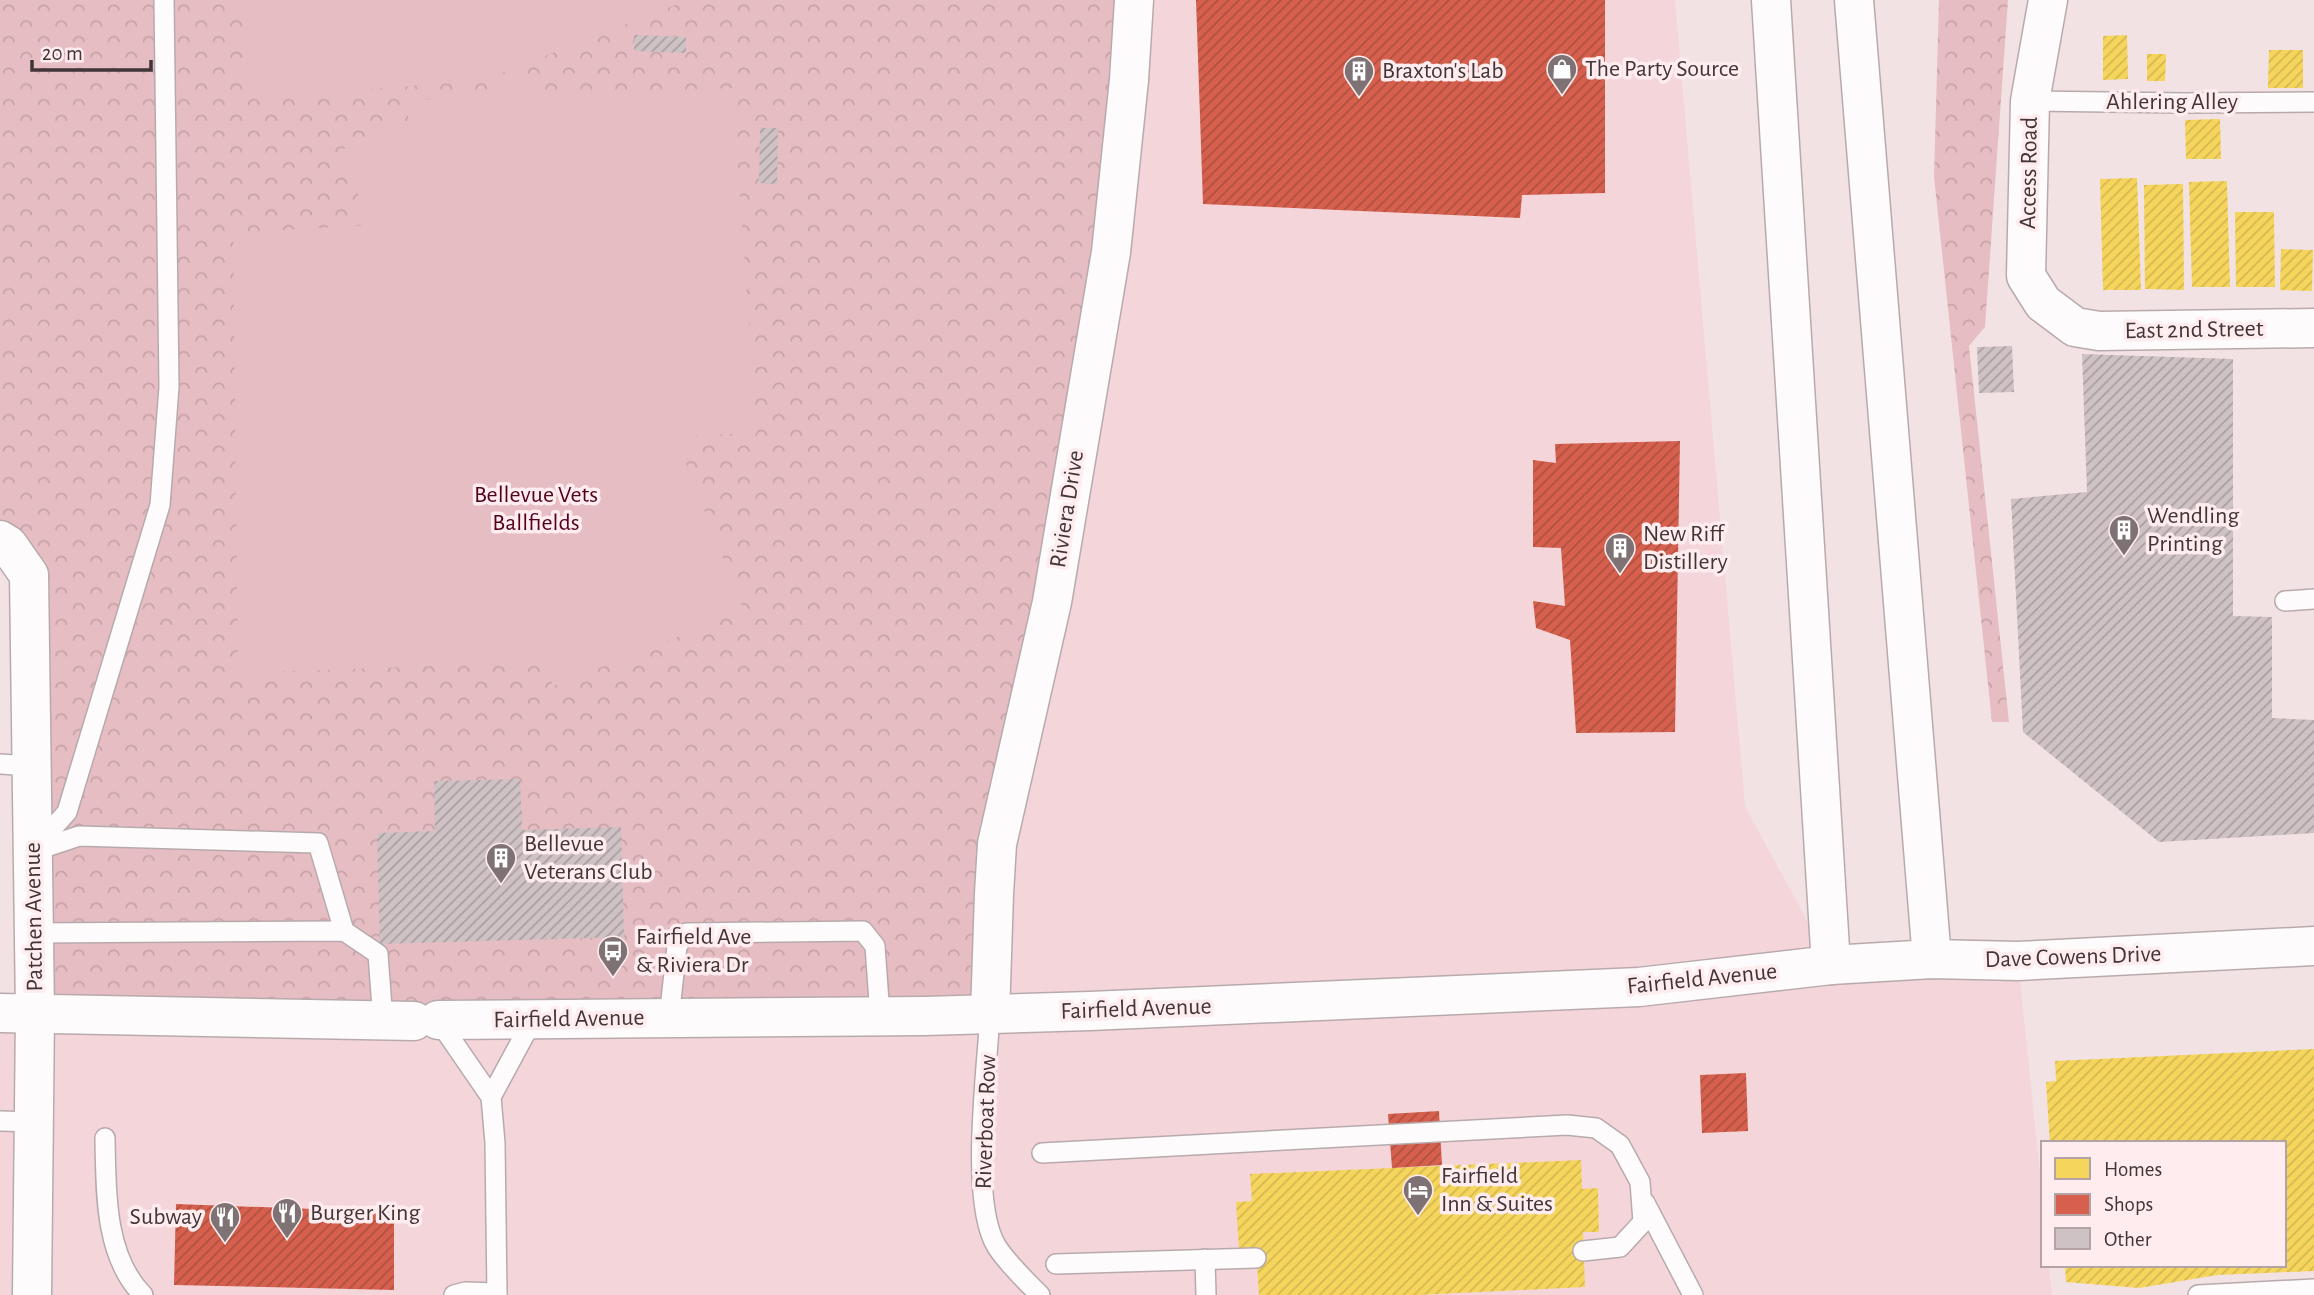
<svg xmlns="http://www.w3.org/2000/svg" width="2314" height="1295" viewBox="0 0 2314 1295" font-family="'Alegreya Sans',sans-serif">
  <defs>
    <pattern id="forest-crowns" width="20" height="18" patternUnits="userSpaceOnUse" patternTransform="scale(1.75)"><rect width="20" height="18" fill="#e6bdc2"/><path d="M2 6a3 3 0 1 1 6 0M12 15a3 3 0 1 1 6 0" fill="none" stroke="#c6a3a7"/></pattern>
    <pattern id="homes-hatch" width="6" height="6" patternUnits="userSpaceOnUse" patternTransform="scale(1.75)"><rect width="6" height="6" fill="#f6d55c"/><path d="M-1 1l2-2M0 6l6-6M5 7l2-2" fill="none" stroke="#d4b751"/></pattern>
    <pattern id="shops-hatch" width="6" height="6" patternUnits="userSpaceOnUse" patternTransform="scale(1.75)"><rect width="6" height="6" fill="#d6604d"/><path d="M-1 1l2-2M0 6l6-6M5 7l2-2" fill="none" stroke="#af5041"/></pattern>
    <pattern id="building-hatch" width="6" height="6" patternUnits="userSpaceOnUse" patternTransform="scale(1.75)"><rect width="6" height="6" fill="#cfc2c4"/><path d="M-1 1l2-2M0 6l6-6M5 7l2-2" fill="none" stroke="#aa9ea0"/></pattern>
  </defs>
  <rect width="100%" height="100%" fill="#f3e2e4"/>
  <polygon fill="#f4d6da" points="1134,0 1675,0 1745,806 1831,965 2018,961 2043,1202 2043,1265 2049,1265 2052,1295 0,1295 0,1013"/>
  <g fill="url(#forest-crowns)">
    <polygon points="0,0 1134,0 1052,602 990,1015 35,1013 29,575 0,525"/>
    <polygon points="1939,0 2008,0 1985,327 1969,346 2009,722 1992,722 1934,177"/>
  </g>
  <g fill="#e6bdc2">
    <polygon points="248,0 688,0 481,81 245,98"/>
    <polygon points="531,74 540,95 732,88 757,433 675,436 744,611 649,648 649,659 620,660 553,686 544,662 238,673 233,233 370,225 341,150 408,123 408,100 473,98"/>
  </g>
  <g fill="url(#homes-hatch)">
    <polygon points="2127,35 2128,79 2103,80 2103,36"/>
    <polygon points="2269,50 2303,50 2303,88 2268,88"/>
    <polygon points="2147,54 2166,54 2165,81 2147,81"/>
    <polygon points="2220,119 2221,159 2186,159 2185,120"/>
    <polygon points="2137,178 2141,290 2103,290 2100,179"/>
    <polygon points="2227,181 2230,287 2192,287 2189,182"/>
    <polygon points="2183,184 2184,290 2145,289 2144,185"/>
    <polygon points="2235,212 2274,212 2275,287 2236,287"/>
    <polygon points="2281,249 2313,250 2312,291 2280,290"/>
    <polygon points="2314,1049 2314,1271 2217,1275 2139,1288 2066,1282 2065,1265 2284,1265 2284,1143 2050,1143 2046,1082 2056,1081 2055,1061"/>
    <polygon points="1581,1160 1582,1189 1598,1188 1599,1232 1583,1232 1585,1287 1419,1295 1259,1295 1256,1248 1239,1249 1236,1202 1252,1201 1250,1174"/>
  </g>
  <g fill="url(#shops-hatch)">
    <polygon points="1196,0 1605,0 1605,193 1522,195 1520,218 1203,204"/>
    <polygon points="1680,441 1675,732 1576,733 1570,640 1536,628 1533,601 1565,606 1561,548 1533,547 1533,460 1556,463 1555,444"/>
    <polygon points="1746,1073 1748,1131 1702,1133 1700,1075"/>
    <polygon points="1439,1111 1442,1165 1392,1168 1388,1114"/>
    <polygon points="176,1204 394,1212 394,1290 174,1285"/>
  </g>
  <g fill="url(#building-hatch)">
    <polygon points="634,35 686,37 686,53 634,51"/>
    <polygon points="760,128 778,128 777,184 759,183"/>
    <polygon points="2012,346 2014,392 1979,393 1977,347"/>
    <polygon points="2082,354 2233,359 2233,616 2272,617 2272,718 2314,720 2314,833 2159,842 2023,732 2011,499 2087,492"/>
    <polygon points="520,779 522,830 621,827 624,937 380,944 377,833 435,831 434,781"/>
  </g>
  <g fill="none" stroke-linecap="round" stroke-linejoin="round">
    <g stroke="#b8aaac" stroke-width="22">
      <g id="service">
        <polyline points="2030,101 2183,103 2314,102"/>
        <polyline points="2285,601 2314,599"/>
        <polyline points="0,764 31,766"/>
        <polyline points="36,847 67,812 160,505 169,387 164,0"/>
        <polyline points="34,851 79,836 318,843 344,931"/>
        <polyline points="34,933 344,931 378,954 383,1021"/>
        <path d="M990 1015C987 1069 969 1203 997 1247 1008 1264 1026 1281 1040 1295"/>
        <polyline points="669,1018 677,946 687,933 863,931 875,946 880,1016"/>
        <polyline points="438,1020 491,1097 495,1143 497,1295"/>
        <polyline points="491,1097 533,1019"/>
        <polyline points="0,1121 34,1122"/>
        <path d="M105 1138C106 1189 104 1256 143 1295"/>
        <polyline points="1042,1153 1567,1125 1596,1128 1620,1145 1640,1182 1643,1222 1620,1247 1583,1251"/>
        <polyline points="1645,1203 1693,1295"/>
        <polyline points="1205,1259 1206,1295"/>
        <polyline points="1056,1264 1256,1258"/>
        <polyline points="454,1295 465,1292 497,1293"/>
        <polyline points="2198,1295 2314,1289"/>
      </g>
    </g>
    <g stroke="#b8aaac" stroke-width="41">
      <g id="minor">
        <polyline points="2048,0 2030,101 2026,276 2043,303 2075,327 2099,331 2314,328"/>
        <polyline points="0,540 8,545 29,575 35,1013 32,1295"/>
        <polyline points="990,1015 994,894 997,844 1052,602 1111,252 1129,80 1134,0"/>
      </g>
    </g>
    <g stroke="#b8aaac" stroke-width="41">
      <g id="secondary">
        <polyline points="0,1013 414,1021"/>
        <polyline points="438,1020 925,1016 1090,1011 1639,987 1831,965"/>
      </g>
    </g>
    <g stroke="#b8aaac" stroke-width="41">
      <polyline id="primary" points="1831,965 1932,959 2018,961 2314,946"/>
    </g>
    <g stroke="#b8aaac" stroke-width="41">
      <g id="motorway">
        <polyline points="1771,0 1831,965"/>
        <polyline points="1854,0 1932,959"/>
      </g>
    </g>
    <use href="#service" stroke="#fdfbfb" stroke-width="19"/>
    <use href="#minor" stroke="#fdfbfb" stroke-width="38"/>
    <use href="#secondary" stroke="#fdfbfb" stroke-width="38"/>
    <use href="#primary" stroke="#fdfbfb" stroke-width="38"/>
    <use href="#motorway" stroke="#fdfbfb" stroke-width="38"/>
  </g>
  <defs>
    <g id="shop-pin" transform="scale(1.575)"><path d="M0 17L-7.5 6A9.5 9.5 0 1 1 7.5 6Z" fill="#7f7274" stroke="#ffecee"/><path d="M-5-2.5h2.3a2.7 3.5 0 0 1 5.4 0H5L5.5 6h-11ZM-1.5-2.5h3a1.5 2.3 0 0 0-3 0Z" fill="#fff"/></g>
    <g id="building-pin" transform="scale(1.575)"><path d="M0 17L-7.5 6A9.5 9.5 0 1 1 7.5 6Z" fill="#7f7274" stroke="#ffecee"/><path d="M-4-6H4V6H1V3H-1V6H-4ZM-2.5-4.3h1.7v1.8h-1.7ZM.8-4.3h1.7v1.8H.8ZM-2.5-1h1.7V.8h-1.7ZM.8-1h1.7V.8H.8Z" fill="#fff"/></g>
    <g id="bus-pin" transform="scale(1.575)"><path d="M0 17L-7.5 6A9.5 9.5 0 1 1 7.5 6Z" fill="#7f7274" stroke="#ffecee"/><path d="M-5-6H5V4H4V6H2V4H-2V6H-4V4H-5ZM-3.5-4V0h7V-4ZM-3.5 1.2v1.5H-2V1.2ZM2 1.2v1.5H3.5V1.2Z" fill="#fff"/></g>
    <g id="hotel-pin" transform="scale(1.575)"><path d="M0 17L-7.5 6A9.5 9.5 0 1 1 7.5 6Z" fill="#7f7274" stroke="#ffecee"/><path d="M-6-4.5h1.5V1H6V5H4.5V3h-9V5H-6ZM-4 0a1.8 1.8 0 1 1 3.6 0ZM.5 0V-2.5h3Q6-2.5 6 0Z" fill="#fff"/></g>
    <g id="restaurant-pin" transform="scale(1.575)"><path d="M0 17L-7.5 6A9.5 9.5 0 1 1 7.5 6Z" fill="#7f7274" stroke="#ffecee"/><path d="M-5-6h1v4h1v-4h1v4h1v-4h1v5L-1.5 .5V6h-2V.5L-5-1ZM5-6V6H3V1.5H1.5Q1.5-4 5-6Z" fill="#fff"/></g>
  </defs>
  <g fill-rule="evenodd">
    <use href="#shop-pin" x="1562" y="69"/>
    <use href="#building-pin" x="1359" y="71"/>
    <use href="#building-pin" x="2124" y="530"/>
    <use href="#building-pin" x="1620" y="548"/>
    <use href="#building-pin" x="501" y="858"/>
    <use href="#bus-pin" x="613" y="951"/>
    <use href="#hotel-pin" x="1418" y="1190"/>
    <use href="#restaurant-pin" x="287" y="1213"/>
    <use href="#restaurant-pin" x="225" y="1217"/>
  </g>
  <g text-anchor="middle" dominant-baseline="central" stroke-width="7" stroke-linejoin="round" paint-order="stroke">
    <g font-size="24" fill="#413537" stroke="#ffecee" text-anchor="start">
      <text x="1585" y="69">The Party Source</text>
      <text x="1382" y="71">Braxton's Lab</text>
      <text x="2147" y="516">Wendling<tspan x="2147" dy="28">Printing</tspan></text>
      <text x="1643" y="534">New Riff<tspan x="1643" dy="28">Distillery</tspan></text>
      <text x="524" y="844">Bellevue<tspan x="524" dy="28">Veterans Club</tspan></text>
      <text x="636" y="937">Fairfield Ave<tspan x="636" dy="28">&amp; Riviera Dr</tspan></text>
      <text x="1441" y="1176">Fairfield<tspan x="1441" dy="28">Inn &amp; Suites</tspan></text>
      <text x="310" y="1213">Burger King</text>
      <text x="202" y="1217" text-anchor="end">Subway</text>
    </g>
    <g font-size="24" fill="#413537" stroke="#ffecee">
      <text x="2172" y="102">Ahlering Alley</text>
      <text transform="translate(2029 173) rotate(-89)">Access Road</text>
      <text transform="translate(2194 330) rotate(-1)">East 2nd Street</text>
      <text transform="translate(1067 509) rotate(-81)">Riviera Drive</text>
      <text transform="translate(34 917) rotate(-91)">Patchen Avenue</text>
      <text transform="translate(2073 957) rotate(-2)">Dave Cowens Drive</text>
      <text transform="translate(1702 979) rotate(-6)">Fairfield Avenue</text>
      <text transform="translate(1136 1009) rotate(-2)">Fairfield Avenue</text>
      <text transform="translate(569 1019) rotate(-1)">Fairfield Avenue</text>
      <text transform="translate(986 1122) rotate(-88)">Riverboat Row</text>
    </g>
    <g font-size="24" fill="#53001e" stroke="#ffecee">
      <text x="536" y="495">Bellevue Vets<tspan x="536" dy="28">Ballfields</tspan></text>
    </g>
  </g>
  <rect x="2041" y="1141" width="245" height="126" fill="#ffecee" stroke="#b3a3a5" stroke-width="2"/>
  <rect x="2055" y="1158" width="35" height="21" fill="#f6d55c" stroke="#b3a3a5" stroke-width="2"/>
  <text x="2104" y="1176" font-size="21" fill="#413537">Homes</text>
  <rect x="2055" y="1194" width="35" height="21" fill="#d6604d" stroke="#b3a3a5" stroke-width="2"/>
  <text x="2104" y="1211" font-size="21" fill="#413537">Shops</text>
  <rect x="2055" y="1228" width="35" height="21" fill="#cfc2c4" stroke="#b3a3a5" stroke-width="2"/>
  <text x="2104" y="1246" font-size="21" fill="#413537">Other</text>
  <path d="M32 60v10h119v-10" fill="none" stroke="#413537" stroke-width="3.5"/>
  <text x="42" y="60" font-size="21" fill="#413537" stroke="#ffecee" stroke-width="5" paint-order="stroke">20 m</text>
</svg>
